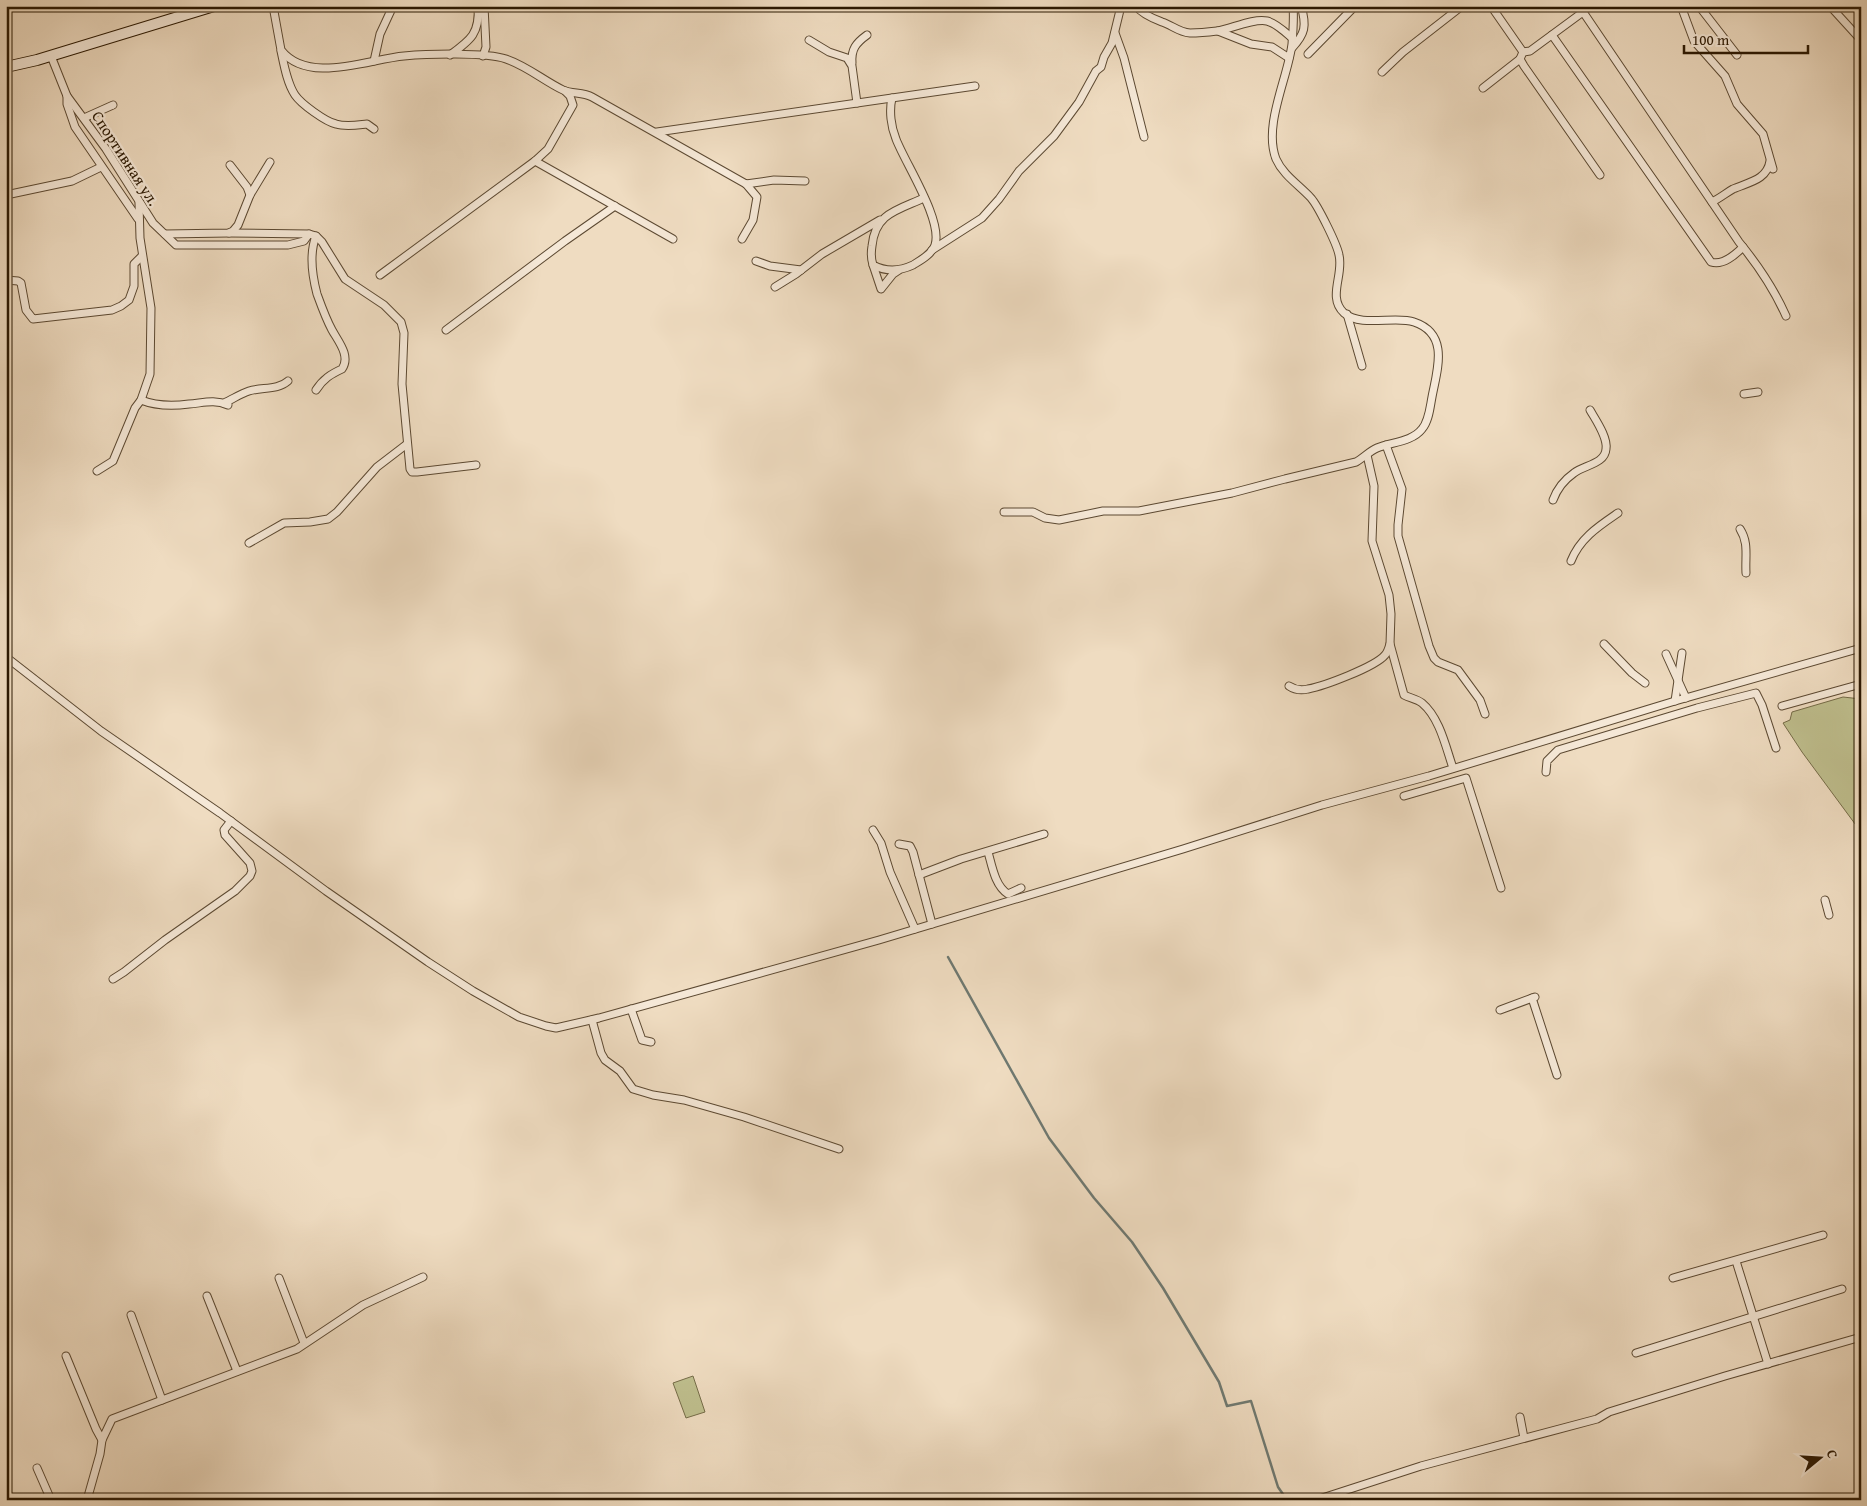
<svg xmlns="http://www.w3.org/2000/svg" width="1867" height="1506" viewBox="0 0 1867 1506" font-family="'Gentium Book Plus',serif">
  <rect width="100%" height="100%" fill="#efdcc1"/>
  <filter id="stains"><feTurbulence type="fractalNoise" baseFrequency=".004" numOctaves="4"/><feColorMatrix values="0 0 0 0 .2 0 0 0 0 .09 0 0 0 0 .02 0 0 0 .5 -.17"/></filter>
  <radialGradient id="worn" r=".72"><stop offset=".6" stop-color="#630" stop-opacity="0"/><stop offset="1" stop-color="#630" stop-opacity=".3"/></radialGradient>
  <g fill="#bfbf8e" stroke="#756c48">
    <polygon points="1843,697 1861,699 1861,832 1802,752 1783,723 1790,720 1792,712"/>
    <polygon points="693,1376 705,1412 686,1418 673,1383"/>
  </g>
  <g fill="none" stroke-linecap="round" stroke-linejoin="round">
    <polyline stroke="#6f7971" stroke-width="2.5" points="948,957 1049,1138 1094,1198 1132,1242 1163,1288 1219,1382 1227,1406 1251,1401 1278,1487 1287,1500"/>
    <g stroke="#5c4932" stroke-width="9">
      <g id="minor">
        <path d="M273 6 281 50C308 85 369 59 404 56 426 54 486 52 506 59 527 66 544 81 563 90 572 94 583 92 592 97L746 184 774 180 805 181"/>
        <path d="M1136 6C1141 13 1154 19 1162 22 1172 25 1178 32 1190 33 1199 33 1209 32 1217 31 1231 29 1253 18 1267 21 1276 23 1285 32 1292 38"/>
        <polyline points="1491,6 1523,52"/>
        <path d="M1579 6 1739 242C1757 264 1774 289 1786 316"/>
        <polyline points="1681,6 1694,41 1725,76 1737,104 1763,134 1773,169"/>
        <polyline points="1699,6 1737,55"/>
        <polyline points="1830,6 1861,40"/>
        <polyline points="1218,31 1251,44 1272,47 1289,58"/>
        <polyline points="1115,33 1124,58 1144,137"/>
        <path d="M1552 35 1711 262C1723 266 1735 255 1743 247"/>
        <polyline points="809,40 829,52 847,58 852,66 857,103"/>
        <path d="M1292 48C1305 34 1307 26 1301 6"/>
        <path d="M281 51C284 65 287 83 295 95 301 104 326 122 336 124 346 127 357 125 367 124L374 129"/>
        <polyline points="1523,52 1520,59 1524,66 1600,175"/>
        <polyline points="1523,52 1530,51 1583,12"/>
        <polyline points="1308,54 1355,6"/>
        <path d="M450 55C471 40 480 33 478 6"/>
        <polyline points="51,56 67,96 67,104 75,127 138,219"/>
        <polyline points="483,56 486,47 484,6"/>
        <polyline points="374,61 380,34 393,6"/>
        <path d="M852 63C851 49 856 43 867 35"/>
        <polyline points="1382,72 1403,52 1462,6"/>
        <polyline points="1483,88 1520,59"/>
        <polyline points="67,96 106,149 153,223 176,245 288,245 304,241 309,234 316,236 322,242 345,279 384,305 401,322 404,333 402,384 410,469 412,472 417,472 476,465"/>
        <path d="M892 98C889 111 891 127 896 139 905 163 943 220 935 245 932 254 921 260 913 265 900 271 886 272 873 265 871 259 871 252 872 246 875 213 898 210 924 198"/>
        <polyline points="84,118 113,105"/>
        <polyline points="657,132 975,86"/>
        <polyline points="535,161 673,239"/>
        <polyline points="230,165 247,187 250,195"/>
        <polyline points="6,195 72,181 101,167"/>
        <path d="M1712 202C1720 198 1726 193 1733 189 1749 182 1767 180 1770 161"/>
        <polyline points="229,233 309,234"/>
        <polyline points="165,234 229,233 233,231 238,225 250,195 270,162"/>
        <path d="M316 236C309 254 312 275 317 294 321 305 326 319 332 330 338 341 351 356 342 369 331 374 323 379 316 390"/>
        <polyline points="742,239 753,220 757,197 746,184"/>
        <polyline points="932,250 982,218 999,199 1019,171 1054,136 1079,102 1096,71 1101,67 1104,57 1112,43 1121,6"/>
        <polyline points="756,261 770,266 801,270"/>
        <polyline points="873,265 881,289 893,274 899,270"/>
        <polyline points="380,275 535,161 548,149 573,105 570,96 565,91"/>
        <polyline points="6,280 18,281 21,283 26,310 33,319 112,310 121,306 129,300 134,286 134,264 142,256"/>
        <polyline points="775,287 796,274 822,254 880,220"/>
        <polyline points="1347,314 1362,366"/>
        <polyline points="446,330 565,241 615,206"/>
        <polyline points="1744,394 1758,392"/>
        <path d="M141 400C156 406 174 406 189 404 203 403 214 399 228 405"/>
        <path d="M224 403C233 399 240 394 249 391 262 387 278 390 288 381"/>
        <polyline points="1386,445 1402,489 1398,525 1398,536 1429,646 1434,658 1438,662 1458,670 1480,700 1485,714"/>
        <path d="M1367 455 1374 486 1372 541 1389 595 1391 614 1390 644 1404 695C1410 698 1417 699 1422 703 1440 718 1446 748 1453 768"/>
        <polyline points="97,471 113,461 135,408 141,400 150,374 151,308 140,238 139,203"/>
        <path d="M1553 500C1557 489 1564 480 1574 473 1584 465 1605 464 1606 449 1608 437 1595 419 1590 410"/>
        <path d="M1004 512H1033L1045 518 1059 520 1103 511H1139L1232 493 1285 479 1356 462C1363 458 1370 451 1377 448 1391 442 1412 442 1422 429 1429 421 1430 407 1432 397 1437 370 1450 334 1414 322 1395 315 1362 328 1344 313 1327 297 1344 275 1339 255 1337 244 1318 206 1311 198 1299 185 1283 175 1276 159 1263 125 1288 78 1292 44 1293 32 1294 18 1293 6"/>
        <path d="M1740 529C1749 543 1745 556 1746 573"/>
        <polyline points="249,543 284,523 310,522 328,519 337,512 377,467 407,444"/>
        <path d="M1571 561C1580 538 1599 526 1618 513"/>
        <polyline points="1604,644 1632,673 1645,683"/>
        <polyline points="1666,654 1686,698"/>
        <polyline points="6,657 101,731 220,813 326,891 428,962 473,991 519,1017 546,1026 556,1028 599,1018 879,940 1183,849 1322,805 1429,776 1675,701 1861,648"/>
        <path d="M1289 686C1295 690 1300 691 1308 689 1324 686 1375 667 1385 655 1388 652 1389 647 1390 644"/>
        <polyline points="1675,701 1682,653"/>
        <polyline points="1782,706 1861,684"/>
        <polyline points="1546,772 1547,761 1558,750 1697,708 1756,693 1762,705 1776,748"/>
        <polyline points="1404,796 1466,778 1501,888"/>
        <polyline points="873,830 881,843 890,872 915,929"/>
        <polyline points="899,844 910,846 913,852 932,924"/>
        <path d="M988 852C992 866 995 886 1008 894L1021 888"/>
        <polyline points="919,875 961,859 1044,834"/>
        <polyline points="1825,900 1829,915"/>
        <polyline points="113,979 124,972 165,940 235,891 250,876 252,871 250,863 225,835 224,830 231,821"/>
        <polyline points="1532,998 1557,1075"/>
        <polyline points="631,1009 642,1040 651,1042"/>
        <polyline points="1500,1010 1535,997"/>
        <polyline points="592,1020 601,1053 605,1060 620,1071 633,1089 653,1095 684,1100 744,1117 839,1149"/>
        <polyline points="1736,1261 1768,1364"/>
        <polyline points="279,1278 304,1343"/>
        <polyline points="1673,1278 1823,1235"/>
        <polyline points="207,1296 237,1371"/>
        <polyline points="131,1315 162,1400"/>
        <polyline points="1636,1353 1842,1289"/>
        <polyline points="66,1356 96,1429 102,1440"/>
        <polyline points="1520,1417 1524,1438"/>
        <polyline points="37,1468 51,1500"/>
        <polyline points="87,1500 100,1454 102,1440 112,1419 297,1349 363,1305 423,1277"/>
        <polyline points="1316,1500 1421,1466 1597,1419 1609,1412 1725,1376 1861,1337"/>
      </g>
    </g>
    <g stroke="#2b1802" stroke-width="12">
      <polyline id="secondary" points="6,67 37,60 214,6"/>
    </g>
    <use href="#minor" stroke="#f5e8d7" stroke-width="7"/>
    <use href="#secondary" stroke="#f5e8d7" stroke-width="10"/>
  </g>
  <g text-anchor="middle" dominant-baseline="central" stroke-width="4.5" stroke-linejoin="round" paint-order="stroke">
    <g font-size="16" fill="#2b1802" stroke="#f5e8d7">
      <text transform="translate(126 158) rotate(57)">Спортивная ул.</text>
    </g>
  </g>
  <rect width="1867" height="1506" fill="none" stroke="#efdcc1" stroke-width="25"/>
  <rect x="8" y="8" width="1852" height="1491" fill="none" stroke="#2b1802" stroke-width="2.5"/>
  <rect x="12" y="12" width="1842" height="1481" fill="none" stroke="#2b1802"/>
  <g transform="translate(1820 1458) rotate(72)" stroke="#f5e8d7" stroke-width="4" paint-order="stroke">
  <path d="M0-4L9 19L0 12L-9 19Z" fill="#2b1802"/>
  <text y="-8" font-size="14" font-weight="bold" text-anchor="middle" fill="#2b1802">С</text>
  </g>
  <path d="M1684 45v8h124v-8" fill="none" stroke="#2b1802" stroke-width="2.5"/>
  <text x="1692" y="45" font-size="15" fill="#2b1802" stroke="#f5e8d7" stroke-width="4" paint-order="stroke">100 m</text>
  <rect width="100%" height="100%" filter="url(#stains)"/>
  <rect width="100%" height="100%" fill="url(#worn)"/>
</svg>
